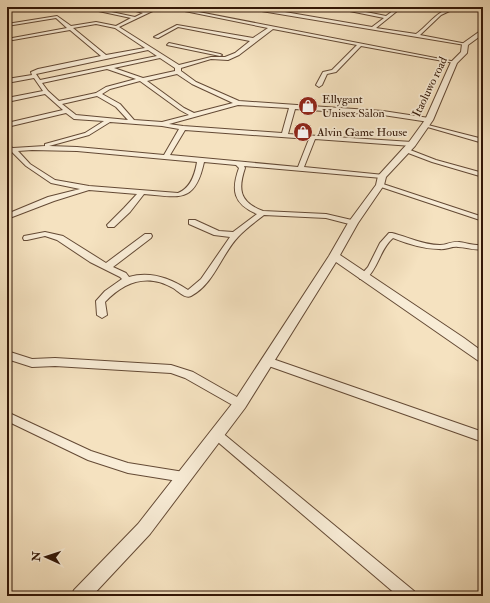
<svg xmlns="http://www.w3.org/2000/svg" width="490" height="603" viewBox="0 0 490 603" font-family="'IM FELL Double Pica',serif">
  <rect width="100%" height="100%" fill="#f5e2c0"/>
  <filter id="stains"><feTurbulence type="fractalNoise" baseFrequency=".005" numOctaves="4"/><feColorMatrix values="0 0 0 0 .2 0 0 0 0 .09 0 0 0 0 .02 0 0 0 .5 -.17"/></filter>
  <radialGradient id="worn" r=".72"><stop offset=".6" stop-color="#630" stop-opacity="0"/><stop offset="1" stop-color="#630" stop-opacity=".3"/></radialGradient>
  <g fill="none" stroke-linecap="round" stroke-linejoin="round">
    <g stroke="#644a35" stroke-width="2">
      <g id="minor">
        <path d="M80 7H88L135 17 143 13 122 7C130 7 137 11 145 11 150 11 155 7 161 7L119 27 179 65 211 57H225L235 53 250 41 178 27 158 38 154 37 177 25 253 38 268 28 165 7H173L456 62 454 63 361 46 336 72 327 74 322 85 319 87 316 85 323 72 332 70 357 45 273 29 239 55 228 60 211 59 181 68V71L196 82 239 101 383 111 429 118 432 120 429 122 383 115 295 109 288 134 412 142 415 144 412 146 315 139 304 167 384 175V177L382 178 244 166 245 168C238 189 239 202 263 211L326 214 356 221 357 223 353 225 326 218 264 215C255 222 245 229 238 237 221 255 214 284 191 296 185 299 178 291 173 288 147 273 124 282 105 302L107 315 102 318 97 315 96 301 105 291 122 279 120 277 90 262 57 240 45 236 27 240H24L23 238 24 236 45 232 63 236 106 263 145 234H151L152 236 151 238 113 267 126 273 129 277C150 271 170 278 188 290L201 279 230 237 214 235 189 224V220H195L219 231 233 232 257 214C233 204 231 190 239 168L236 165 204 162C195 204 179 197 144 194L130 212 114 227H108L107 225 124 208 137 194 89 190 54 201 7 219V214L48 197 80 189 51 183 26 166 11 151 7 150V146L13 148 45 146V144L85 133 104 121 74 119 66 113 7 127V123L63 110 45 94 7 102V98L43 91 34 78 7 83V79L32 75 31 72 38 69 101 56 70 30 7 41V39L67 28 56 18 7 26V24L57 16 71 26 96 22 116 26 131 18ZM96 24 115 28 145 48 106 55 73 28ZM148 50 157 56 40 80 36 74ZM160 58 175 68V71L143 78 114 68ZM107 69 136 79 106 87 96 93 59 101 48 91 42 83ZM177 74 192 84 233 103 194 113 184 108 147 81ZM140 81 180 110 189 115 162 122 134 120 120 104 102 94 110 89ZM97 96 116 107 128 120 76 115 62 104ZM238 105 289 108 282 133 183 126 169 124ZM110 122 162 126 179 129 164 155 77 147 49 146 89 135ZM185 130 309 139 298 167 170 155ZM32 150 77 151 197 162C195 174 191 188 178 193L89 186 55 180 30 164 18 151Z"/>
        <path d="M237 7 275 11 279 7H283L279 11 372 27 384 18 330 7H353L351 9 386 16 398 7H402L376 28 416 34C429 25 439 7 458 7L441 15 420 35 467 44 465 45Z"/>
        <polygon points="169,43 220,54 222,55 220,56 167,45"/>
        <polygon points="424,124 483,139 483,143 424,126"/>
        <polygon points="405,148 436,160 483,173 483,177 432,162 403,151 402,150"/>
        <polygon points="380,183 483,217 483,221 378,186 378,184"/>
        <path d="M389 233H392C408 237 423 245 440 245 447 245 452 241 459 242 467 243 474 246 483 245V249C474 251 467 247 458 247 452 246 446 250 439 249 424 249 408 244 393 238 380 249 379 267 366 279H360L359 277 368 267 380 243Z"/>
        <polygon points="7,351 32,359 55,358 171,365 193,372 244,401 245,404 244,407 240,408 236,407 185,378 171,373 55,366 32,367 7,359"/>
        <polygon points="267,357 483,432 483,442 263,364 262,361 263,358"/>
        <polygon points="7,412 91,451 128,463 184,472 188,473 190,477 188,481 184,482 128,473 88,460 7,421"/>
        <polygon points="216,429 220,431 414,591 416,596 398,596 212,437 210,434 212,431"/>
      </g>
    </g>
    <g stroke="#644a35" stroke-width="2">
      <polygon id="tertiary" points="483,29 483,34 468,45 467,53 457,63 433,120 415,146 386,177 384,185 358,223 340,255 464,338 483,352 483,364 336,262 245,408 150,534 92,596 71,596 74,590 138,524 235,400 329,256 348,223 376,185 378,176 409,142 425,120 451,62 461,52 462,44"/>
    </g>
    <use href="#minor" fill="#f8ecd6" fill-rule="evenodd"/>
    <use href="#tertiary" fill="#f8ecd6" fill-rule="evenodd"/>
  </g>
  <defs>
    <g id="shop-disc" transform="scale(1)"><circle r="9.5" fill="#8f2418" stroke="#f8ecd6"/><path d="M-5-2.5h2.3a2.7 3.5 0 0 1 5.4 0H5L5.5 6h-11ZM-1.5-2.5h3a1.5 2.3 0 0 0-3 0Z" fill="#fff"/></g>
  </defs>
  <g fill-rule="evenodd">
    <use href="#shop-disc" x="308" y="106"/>
    <use href="#shop-disc" x="303" y="132"/>
  </g>
  <g text-anchor="middle" dominant-baseline="central" stroke-width="3.5" stroke-linejoin="round" paint-order="stroke">
    <g font-size="12" fill="#331707" stroke="#f8ecd6">
      <text transform="translate(430 87) rotate(-64)">Itaoluwo road</text>
    </g>
    <g font-size="12" fill="#331707" stroke="#f8ecd6" text-anchor="start">
      <text x="322" y="99">Ellygant<tspan x="322" dy="14">Unisex Salon</tspan></text>
      <text x="317" y="132">Alvin Game House</text>
    </g>
  </g>
  <rect width="490" height="603" fill="none" stroke="#f5e2c0" stroke-width="24"/>
  <rect x="8" y="8" width="474" height="587" fill="none" stroke="#331707" stroke-width="2"/>
  <rect x="12" y="12" width="466" height="579" fill="none" stroke="#331707"/>
  <g transform="translate(46 557) rotate(273)" stroke="#f8ecd6" stroke-width="3" paint-order="stroke">
  <path d="M0-3L7 15L0 10L-7 15Z" fill="#331707"/>
  <text y="-6" font-size="11" font-weight="bold" text-anchor="middle" fill="#331707">N</text>
  </g>
  <rect width="100%" height="100%" filter="url(#stains)"/>
  <rect width="100%" height="100%" fill="url(#worn)"/>
</svg>
